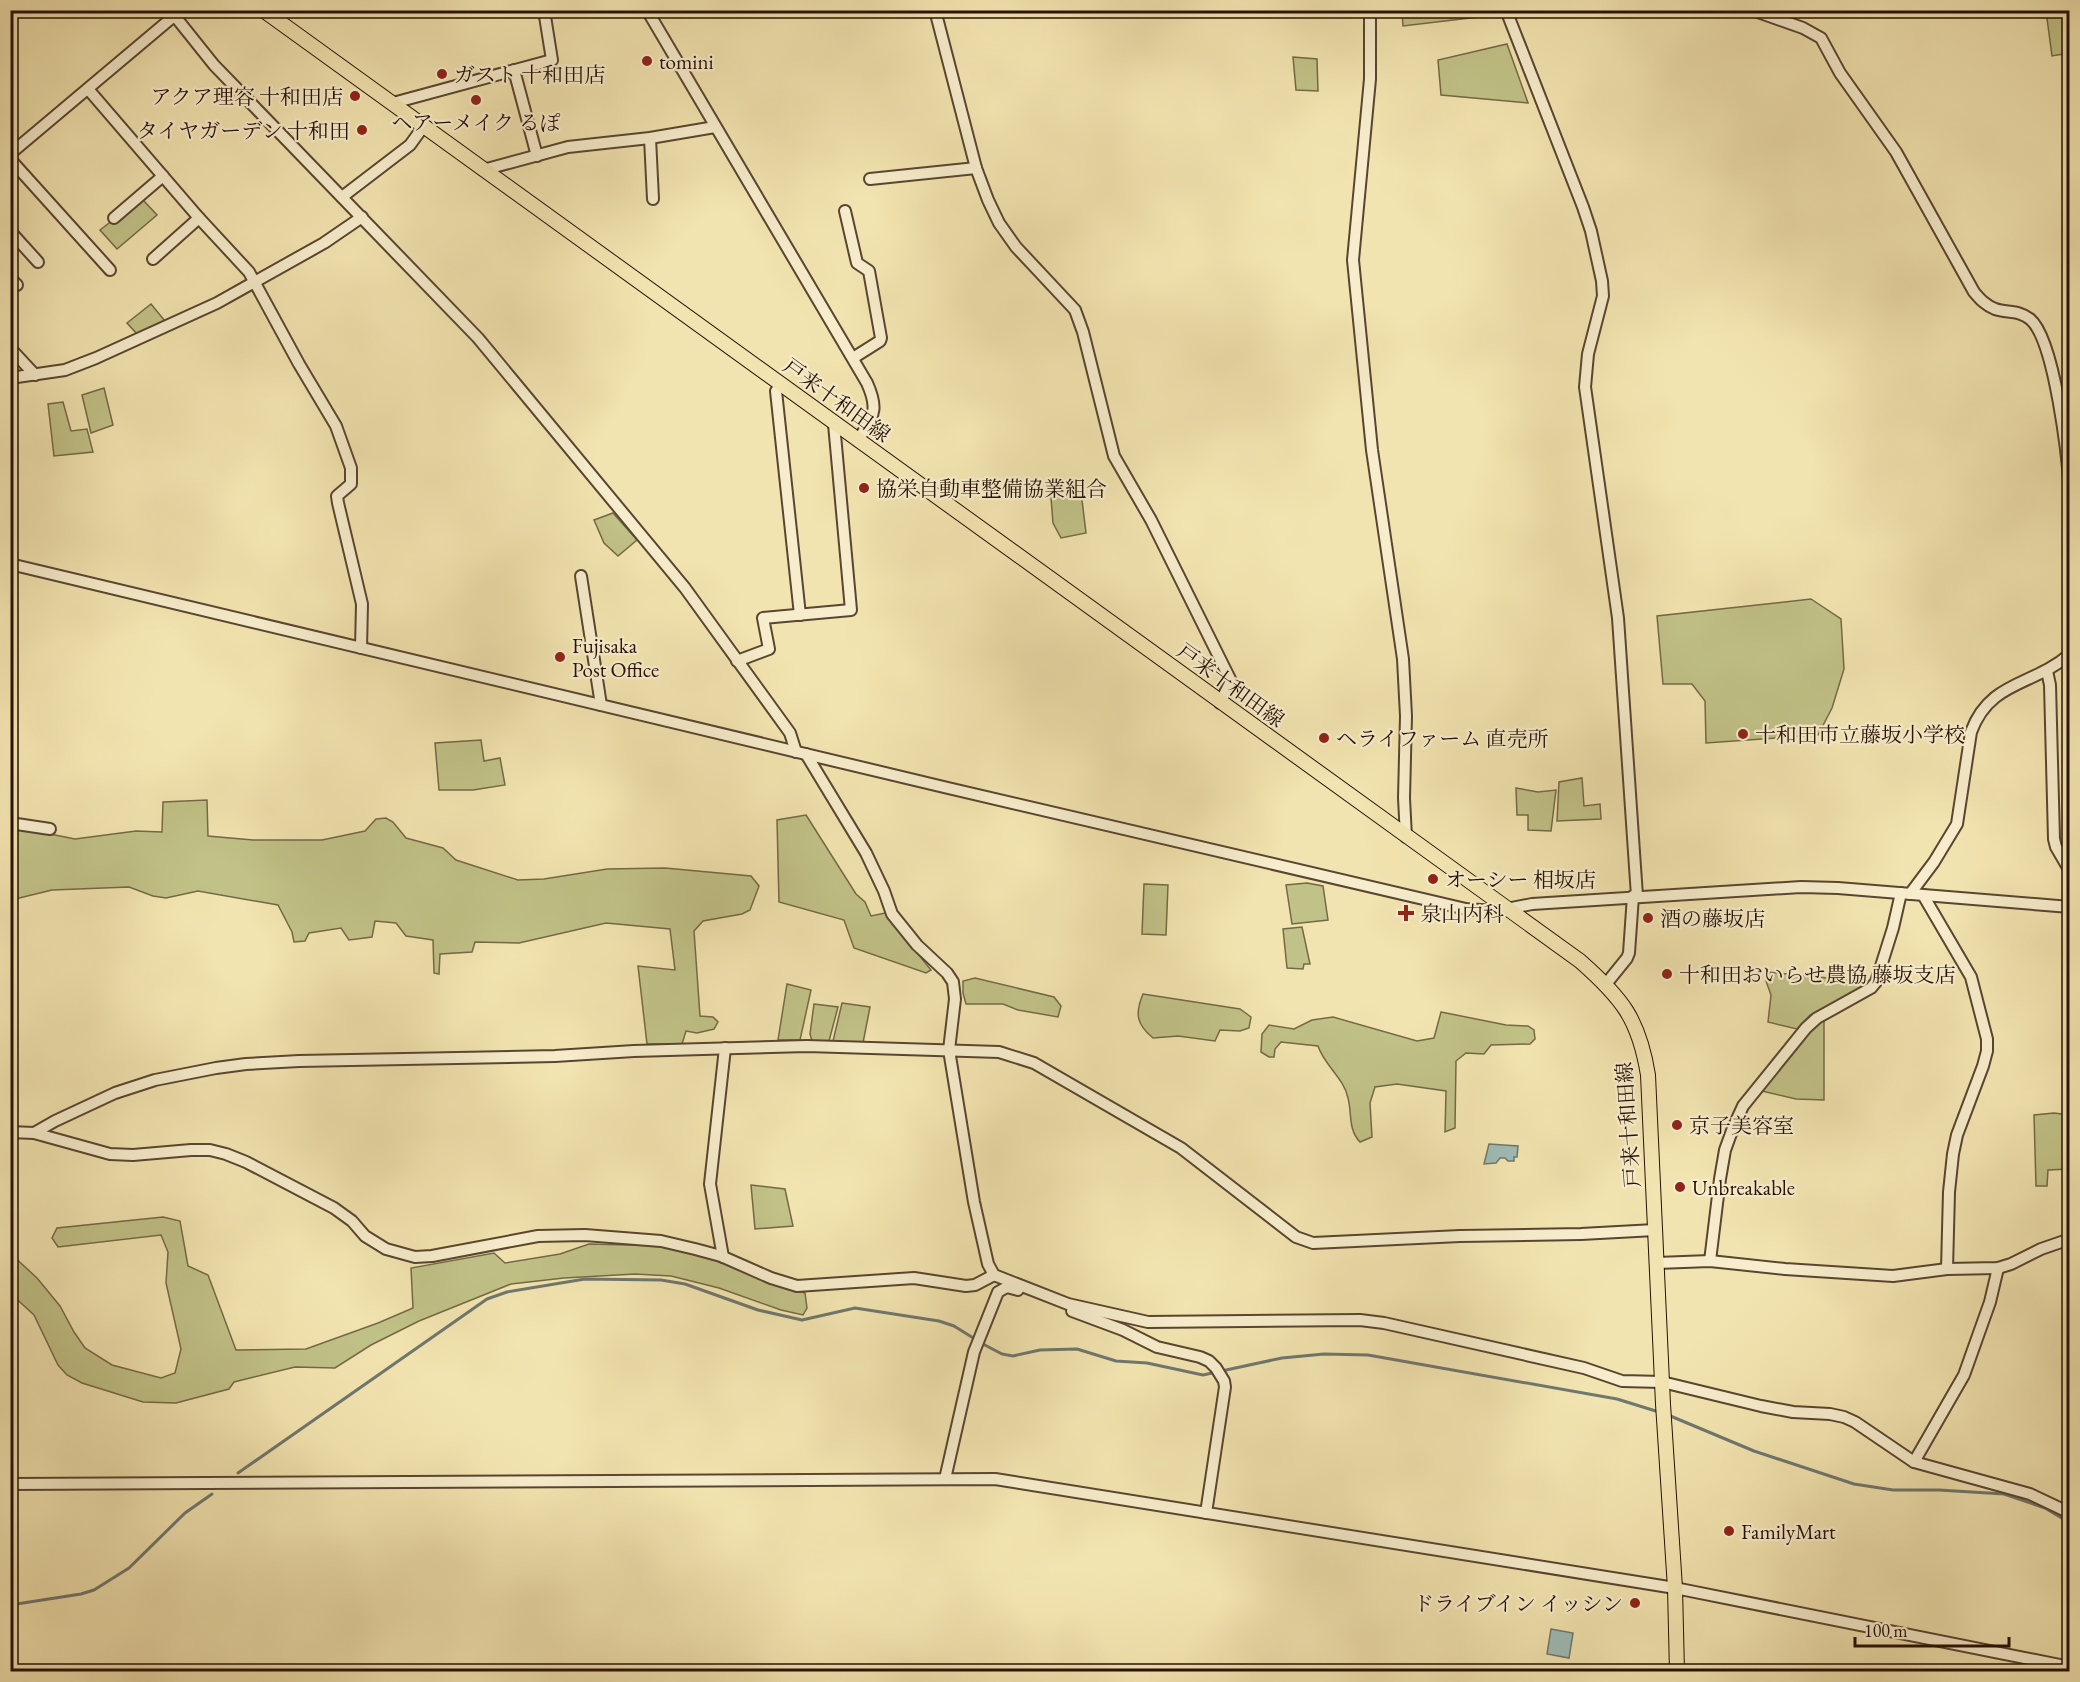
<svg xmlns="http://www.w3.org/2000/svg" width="2080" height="1682" viewBox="0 0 2080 1682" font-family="'EB Garamond','Noto Serif JP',serif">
  <rect width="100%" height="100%" fill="#f2e4b0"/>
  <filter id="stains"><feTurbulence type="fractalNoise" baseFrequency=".00333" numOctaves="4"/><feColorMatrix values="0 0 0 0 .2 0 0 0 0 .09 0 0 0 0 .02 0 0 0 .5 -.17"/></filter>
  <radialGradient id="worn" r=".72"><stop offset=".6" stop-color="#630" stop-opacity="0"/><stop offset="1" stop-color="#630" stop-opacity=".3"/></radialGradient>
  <g fill="#c1c287" stroke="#746946" stroke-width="1.5">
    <polygon points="1434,10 1494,11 1495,15 1403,26 1402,11 1411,11 1412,15 1433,14"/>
    <polygon points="2046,11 2069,11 2069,53 2052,56"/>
    <polygon points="1507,44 1528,103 1441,95 1438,60"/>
    <polygon points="1293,57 1317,59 1318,91 1296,90"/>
    <polygon points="143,200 157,215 117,249 100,230 113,220 116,223"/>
    <polygon points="151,304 165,321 138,335 127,323"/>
    <polygon points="104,388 113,425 91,433 82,395"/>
    <polygon points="63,402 71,431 87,429 93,452 54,456 48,404"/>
    <polygon points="1081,492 1086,533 1061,538 1053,523 1051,498"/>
    <polygon points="613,513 637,540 618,556 604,543 594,520"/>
    <polygon points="1811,599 1841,619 1844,669 1832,708 1818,735 1706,743 1705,701 1692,684 1663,684 1657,616"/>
    <polygon points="481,740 484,761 500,758 505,785 473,790 439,790 435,743"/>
    <polygon points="1582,778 1584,806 1600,804 1601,819 1557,821 1559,782"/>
    <polygon points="1516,788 1538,792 1556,790 1551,831 1528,830 1528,815 1517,815"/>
    <polygon points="207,800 208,836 253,840 322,840 365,831 376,819 386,818 393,822 406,838 443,848 456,860 518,880 544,879 607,869 665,868 751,876 759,886 750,910 742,914 703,921 694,931 700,1016 713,1017 718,1022 714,1029 697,1033 686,1031 682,1044 647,1044 638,966 675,970 670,929 606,923 519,943 475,942 472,952 440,954 439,974 434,973 433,940 406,936 396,923 375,921 372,937 349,940 341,928 309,933 305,941 294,942 292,932 278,905 198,891 166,898 153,896 129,887 52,890 11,900 10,826 75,839 136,831 162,832 163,802"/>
    <polygon points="806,815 856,894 865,902 871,916 885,913 931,970 926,973 854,948 844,920 779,902 777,820"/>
    <polygon points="1307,883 1323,886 1328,920 1292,924 1286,885"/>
    <polygon points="1144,884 1168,885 1166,935 1142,934"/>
    <polygon points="1302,927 1310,964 1304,964 1303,969 1287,968 1283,929"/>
    <polygon points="1768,972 1867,982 1866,987 1810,1015 1797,1029 1768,1022 1771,995 1766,981"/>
    <polygon points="975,978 1054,997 1061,1006 1058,1017 1018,1010 1003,1004 966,1004 963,993 963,981"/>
    <polygon points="787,984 811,990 800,1040 778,1040"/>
    <path d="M1143 994 1240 1009 1251 1017 1249 1028 1240 1031 1220 1030 1215 1041 1178 1036 1153 1038C1136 1024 1135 1013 1143 994Z"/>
    <polygon points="842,1003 870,1007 863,1043 833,1041"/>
    <polygon points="814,1004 838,1007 829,1041 812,1041 810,1034"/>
    <path d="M1441 1012 1506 1025 1528 1026 1534 1030 1535 1039 1530 1044 1491 1045 1484 1054 1466 1053 1456 1061 1455 1128 1445 1132 1446 1091 1397 1084 1375 1087 1370 1103 1372 1137 1360 1142C1348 1130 1352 1113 1348 1098 1344 1078 1324 1065 1318 1046L1281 1042 1275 1049 1274 1057H1269L1261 1052 1262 1034 1269 1025 1294 1029 1312 1020 1333 1017 1417 1041 1434 1038Z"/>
    <polygon points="1824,1019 1824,1100 1796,1099 1762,1091 1814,1025"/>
    <polygon points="2054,1113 2069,1115 2069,1169 2048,1170 2047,1186 2036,1186 2034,1115"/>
    <polygon points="751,1185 785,1189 793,1226 755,1229"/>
    <polygon points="163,1217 180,1221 188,1266 208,1275 236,1350 306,1349 378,1323 413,1308 411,1268 494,1253 505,1263 560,1254 589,1244 669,1246 729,1265 759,1279 805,1293 807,1308 803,1315 781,1310 719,1288 671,1276 635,1274 564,1278 511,1284 419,1321 371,1345 335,1368 295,1367 234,1382 229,1389 176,1403 143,1402 82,1383 67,1375 58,1365 34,1315 11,1294 10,1253 37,1278 60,1306 74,1332 85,1348 112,1365 161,1378 175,1373 181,1349 166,1283 168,1252 161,1235 58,1247 52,1238 57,1228"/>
  </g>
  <g fill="#9fbcb6" stroke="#6f776f" stroke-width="1.5">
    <polygon points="1489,1144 1518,1146 1517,1157 1514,1157 1514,1161 1508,1161 1505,1158 1500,1158 1496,1163 1484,1164"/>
    <polygon points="1551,1629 1573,1633 1569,1658 1547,1654"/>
  </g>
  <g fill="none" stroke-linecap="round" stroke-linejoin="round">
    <g stroke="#6f776f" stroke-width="3">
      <polyline points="981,1343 1002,1354 1013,1356 1040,1350 1077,1349 1116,1361 1147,1363 1203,1375 1282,1358 1324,1354 1368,1355 1617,1399 1659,1412"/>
      <polyline points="1668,1415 1754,1451 1854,1484 1893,1490 1939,1490 2004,1494 2045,1508 2070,1523"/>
      <polyline points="238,1473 487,1299 507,1292 585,1279 661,1280 685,1284 758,1310 802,1320 855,1308 939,1321 954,1326 975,1339"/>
      <polyline points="10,1605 81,1594 94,1590 129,1568 185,1513 212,1494"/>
    </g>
    <g stroke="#594530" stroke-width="14">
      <g id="minor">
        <polyline points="170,10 214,65 478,338 685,588 790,733 796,752"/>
        <path d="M647 10 867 383C880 412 872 416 858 441"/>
        <polyline points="935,10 976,168 988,200 999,223 1016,247 1075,310 1083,332 1114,456 1151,520 1231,681 1220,703"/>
        <polyline points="1370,10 1370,79 1353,260 1372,450 1403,659 1406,716 1404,798 1406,837"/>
        <polyline points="1506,10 1583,207 1591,231 1602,281 1603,296 1588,354 1585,387 1618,618 1637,896"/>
        <path d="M1752 10 1803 28 1821 38 1840 73 1896 152 1974 292C1980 299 1985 305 1995 309 2007 313 2019 310 2030 319 2055 340 2068 459 2070 493"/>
        <polyline points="514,70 537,156"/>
        <polyline points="88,89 199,218 249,272 299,364 336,426 351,468 351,484 337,496 338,503 362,604 361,648"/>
        <polyline points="393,103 552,60 544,10"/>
        <polyline points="650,138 653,199"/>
        <polyline points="10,154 174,16"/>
        <polyline points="10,159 110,270"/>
        <polyline points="483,170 568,147 650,138 715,127"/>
        <polyline points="870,179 976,168"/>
        <polyline points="342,197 410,145 423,127"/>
        <polyline points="845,211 857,263 869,271 881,338 880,341 853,358"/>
        <polyline points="114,218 163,176"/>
        <polyline points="10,231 38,262"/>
        <polyline points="153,259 199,218"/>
        <polyline points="10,278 17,285"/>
        <polyline points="10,348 35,375"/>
        <polyline points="10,378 65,370 96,358 217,303 324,243 362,217"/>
        <polyline points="780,386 776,391 800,615"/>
        <polyline points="10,564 948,788 1466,909 1496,911 1532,904 1801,887 1838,888 2070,907"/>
        <polyline points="581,576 601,705"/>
        <polyline points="737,661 769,649 763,618 851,610 834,424"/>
        <polyline points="2047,671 2050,685 2054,839 2056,847 2070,871"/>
        <polyline points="806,754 866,853 884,891 892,914 917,945 947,973 953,982 955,999 949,1050 974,1202 988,1264 994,1275 1068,1304 1148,1322 1360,1320 1384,1323 1584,1368 1622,1381 1662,1382 1761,1406 1793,1412 1830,1414 1844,1417 1855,1422 1914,1462 2030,1494 2070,1513"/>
        <polyline points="10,823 50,829"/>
        <path d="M1910 894 1934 862 1957 824 1971 732C1990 680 2034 686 2070 654"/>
        <polyline points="1923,895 1971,977 1987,1039 1987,1051 1983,1066 1957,1135 1953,1154 1949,1192 1947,1269"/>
        <polyline points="1606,984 1627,958 1629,953 1633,896"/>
        <polyline points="10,1132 34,1133 110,1154 133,1155 191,1150 210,1150 226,1154 246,1162 334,1208 352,1221 365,1236 386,1249 415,1257 432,1256 538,1236 585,1235 661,1241 695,1249 721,1256 771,1278 797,1286 914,1278 966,1286 975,1285 994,1275"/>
        <polyline points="34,1133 55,1121 115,1093 155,1080 216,1068 246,1064 299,1061 555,1056 634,1051 807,1046 999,1052 1034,1063 1181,1148 1296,1237 1313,1243 1460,1236 1581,1234 1655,1230"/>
        <polyline points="723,1257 710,1184 725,1048"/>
        <polyline points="1710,1261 1720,1179 1725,1150 1733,1128 1743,1106 1806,1028 1817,1018 1871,988 1876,982 1893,928 1901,893"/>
        <polyline points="1657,1263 1710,1261 1785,1269 1893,1276 1947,1269 1998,1268 2011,1264 2041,1249 2070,1239"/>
        <polyline points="1072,1311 1123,1330 1157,1347 1200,1357 1209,1361 1216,1368 1224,1381 1225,1387 1206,1513"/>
        <polyline points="1914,1462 1964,1375 1990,1302 1998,1268"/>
        <polyline points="945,1479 974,1352 998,1292 1007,1287 1018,1290"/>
        <polyline points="10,1484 995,1479 1675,1588 2070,1667"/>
      </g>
    </g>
    <g stroke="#261005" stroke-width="16">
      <path id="major" d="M263 10 1580 961C1622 998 1639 1019 1648 1075L1663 1404 1675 1588 1677 1672"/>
    </g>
    <use href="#minor" stroke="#f7edcc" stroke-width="10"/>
    <use href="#major" stroke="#f2e4b0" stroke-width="14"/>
  </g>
  <g fill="#8f2418" stroke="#f7edcc" stroke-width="2">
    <circle cx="647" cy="61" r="6"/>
    <circle cx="442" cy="74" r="6"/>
    <circle cx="355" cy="96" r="6"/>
    <circle cx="476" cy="100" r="6"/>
    <circle cx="362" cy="130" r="6"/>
    <circle cx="864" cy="488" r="6"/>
    <circle cx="560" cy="657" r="6"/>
    <circle cx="1743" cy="734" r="6"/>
    <circle cx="1324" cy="738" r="6"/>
    <circle cx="1433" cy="879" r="6"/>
    <path d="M1403 904h6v6h6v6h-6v6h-6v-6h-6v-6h6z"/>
    <circle cx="1648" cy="918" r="6"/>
    <circle cx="1667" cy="974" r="6"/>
    <circle cx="1677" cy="1125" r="6"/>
    <circle cx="1680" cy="1187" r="6"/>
    <circle cx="1729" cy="1531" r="6"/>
    <circle cx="1635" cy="1603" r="6"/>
  </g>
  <g text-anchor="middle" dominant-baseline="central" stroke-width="4.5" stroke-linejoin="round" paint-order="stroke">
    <g font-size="21" fill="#261005" stroke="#f7edcc" text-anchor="start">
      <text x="659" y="61">tomini</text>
      <text x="454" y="74">ガスト 十和田店</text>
      <text x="343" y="96" text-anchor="end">アクア理容 十和田店</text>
      <text x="476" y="122" text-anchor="middle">ヘアーメイク るぽ</text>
      <text x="350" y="130" text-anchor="end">タイヤガーデン 十和田</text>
      <text x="876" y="488">協栄自動車整備協業組合</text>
      <text x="572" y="645">Fujisaka<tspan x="572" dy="24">Post Office</tspan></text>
      <text x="1755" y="734">十和田市立藤坂小学校</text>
      <text x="1336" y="738">ヘライファーム 直売所</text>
      <text x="1445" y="879">オーシー 相坂店</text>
      <text x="1420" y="913">泉山内科</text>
      <text x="1660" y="918">酒の藤坂店</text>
      <text x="1679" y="974">十和田おいらせ農協 藤坂支店</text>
      <text x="1689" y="1125">京子美容室</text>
      <text x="1692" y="1187">Unbreakable</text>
      <text x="1741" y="1531">FamilyMart</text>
      <text x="1623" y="1603" text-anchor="end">ドライブイン イッシン</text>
    </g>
    <g font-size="21" fill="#261005" stroke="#f7edcc">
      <text transform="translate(837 400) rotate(36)">戸来十和田線</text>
      <text transform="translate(1231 685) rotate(36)">戸来十和田線</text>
      <text transform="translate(1628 1125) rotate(-94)">戸来十和田線</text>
    </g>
  </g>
  <rect width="2080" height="1682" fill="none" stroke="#f2e4b0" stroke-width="36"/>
  <rect x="12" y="12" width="2056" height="1658" fill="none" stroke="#261005" stroke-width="3"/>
  <rect x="18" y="18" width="2044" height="1646" fill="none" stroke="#261005" stroke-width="1.5"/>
  <path d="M1855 1637v9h154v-9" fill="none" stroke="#261005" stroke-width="3"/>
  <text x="1864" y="1637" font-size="18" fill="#261005" stroke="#f7edcc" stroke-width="4.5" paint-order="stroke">100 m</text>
  <rect width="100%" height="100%" filter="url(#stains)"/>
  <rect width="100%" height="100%" fill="url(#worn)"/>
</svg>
